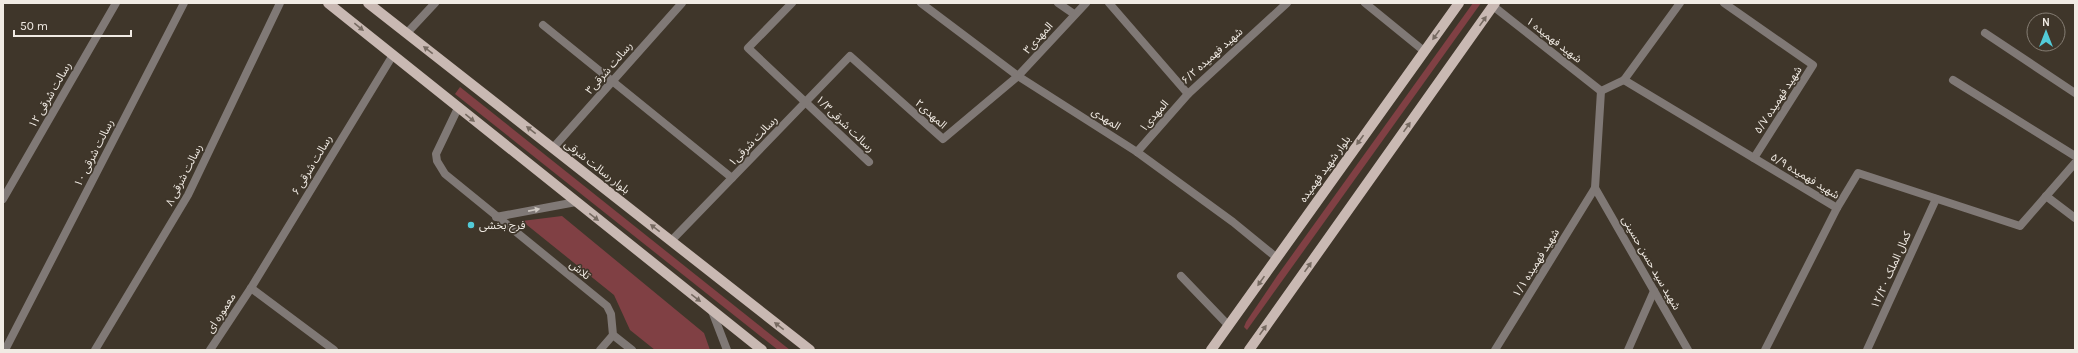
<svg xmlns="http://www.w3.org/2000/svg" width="2078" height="353" viewBox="0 0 2078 353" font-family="Karla,'Noto Sans Arabic',sans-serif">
  <rect width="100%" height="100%" fill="#3f362a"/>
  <g fill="#804044">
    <polygon points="1473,3 1481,3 1247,330 1244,327 1246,322 1277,276"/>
    <polygon points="460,87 790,350 778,350 455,94"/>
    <polygon points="562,216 704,333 710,350 655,350 630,330 614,295 522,221"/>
  </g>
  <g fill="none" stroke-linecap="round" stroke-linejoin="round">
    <g stroke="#807976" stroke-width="8">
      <polyline points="792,3 748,48 869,162"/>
      <polyline points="921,3 1018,76 1137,152 1233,222 1277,258"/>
      <polyline points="1058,3 1074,14"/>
      <polyline points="1109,3 1188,94 1287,3"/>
      <polyline points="1365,3 1424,51"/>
      <polyline points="1724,3 1813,65 1754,158"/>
      <polyline points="1493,6 1601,91 1624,80 1680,3"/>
      <polyline points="543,25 732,178"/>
      <polyline points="407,33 435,3"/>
      <polyline points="1985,33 2075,93"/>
      <polyline points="1624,80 1837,208 1765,350"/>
      <polyline points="1953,80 2075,156"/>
      <polyline points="458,108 436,154 437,161 445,174 607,306 611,314 613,335 632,350"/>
      <polyline points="553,148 682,3"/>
      <polyline points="1137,152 1188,94"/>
      <polyline points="1595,188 1688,350"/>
      <polyline points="2046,196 2075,218"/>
      <polyline points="3,199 116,3"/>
      <polyline points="1837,208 1858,173 2020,226 2075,163"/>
      <polyline points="496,217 576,202"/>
      <polyline points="671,241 850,56 943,139 1018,76 1086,3"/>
      <polyline points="1181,276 1229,326"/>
      <polyline points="251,288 334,350"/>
      <polyline points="712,311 727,350"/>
      <polyline points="5,350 184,3"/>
      <polyline points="95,350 188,195 280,3"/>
      <polyline points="210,350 251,288 393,55"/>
      <polyline points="600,350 613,335"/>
      <polyline points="1495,350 1595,188 1601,91"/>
      <polyline points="1628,350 1654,291"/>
      <polyline points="1867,350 1936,199"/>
    </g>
    <g stroke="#c9b9b3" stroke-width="10">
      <polyline points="328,3 762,350"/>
      <polyline points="368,3 810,350"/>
      <polyline points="1211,350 1459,3"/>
      <polyline points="1249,350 1495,3"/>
    </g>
  </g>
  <defs><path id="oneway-solid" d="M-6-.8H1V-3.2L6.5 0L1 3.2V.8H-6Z"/></defs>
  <g fill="#766a61">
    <use href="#oneway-solid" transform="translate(1483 21) rotate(-55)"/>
    <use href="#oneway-solid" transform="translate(359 27) rotate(39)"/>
    <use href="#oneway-solid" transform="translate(1436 35) rotate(126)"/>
    <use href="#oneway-solid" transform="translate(428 50) rotate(-142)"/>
    <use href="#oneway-solid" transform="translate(470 118) rotate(39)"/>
    <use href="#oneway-solid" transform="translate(1407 127) rotate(-55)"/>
    <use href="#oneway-solid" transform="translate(531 130) rotate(-142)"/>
    <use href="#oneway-solid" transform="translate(1360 140) rotate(126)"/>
    <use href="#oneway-solid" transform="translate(594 217) rotate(38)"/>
    <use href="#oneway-solid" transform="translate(655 228) rotate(-142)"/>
    <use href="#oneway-solid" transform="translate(1308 267) rotate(-55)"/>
    <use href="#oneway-solid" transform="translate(1261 281) rotate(125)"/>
    <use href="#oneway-solid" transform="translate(696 298) rotate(38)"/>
    <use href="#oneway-solid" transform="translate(779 326) rotate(-142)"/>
    <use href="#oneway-solid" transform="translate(1263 330) rotate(-55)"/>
  </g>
  <use fill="#cfc9c3" href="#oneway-solid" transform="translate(534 210) rotate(-11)"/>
  <circle fill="#52cbd8" stroke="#3f362a" stroke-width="1.5" cx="471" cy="225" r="4"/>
  <g text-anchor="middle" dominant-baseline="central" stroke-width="3.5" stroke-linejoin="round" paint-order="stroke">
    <g font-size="11" fill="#f1ebe4" stroke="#3f362a">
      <text transform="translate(1038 38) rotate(-48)">المهدی۳</text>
      <text transform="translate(1554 40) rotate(38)">شهید فهمیده ۱</text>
      <text transform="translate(1212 56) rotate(-42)">شهید فهمیده ۶/۲</text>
      <text transform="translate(609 68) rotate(-49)">رسالت شرقی۳</text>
      <text transform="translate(50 95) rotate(-60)">رسالت شرقی ۱۲</text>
      <text transform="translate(1778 100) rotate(-57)">شهید فهمیده ۵/۷</text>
      <text transform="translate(931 114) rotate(42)">المهدی۲</text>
      <text transform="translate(1154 116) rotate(-49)">المهدی۱</text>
      <text transform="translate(1106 119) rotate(33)">المهدی</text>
      <text transform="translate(845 124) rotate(44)">رسالت شرقی۱/۳</text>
      <text transform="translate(753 141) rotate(-46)">رسالت شرقی۱</text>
      <text transform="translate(94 153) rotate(-63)">رسالت شرقی ۱۰</text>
      <text transform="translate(312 165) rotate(-59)">رسالت شرقی ۶</text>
      <text transform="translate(597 167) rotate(38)">بلوار رسالت شرقی</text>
      <text transform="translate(1325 169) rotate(-54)">بلوار شهید فهمیده</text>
      <text transform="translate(184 175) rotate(-63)">رسالت شرقی ۸</text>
      <text transform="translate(1805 176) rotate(31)">شهید فهمیده ۵/۹</text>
      <text transform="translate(1536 263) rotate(-58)">شهید فهمیده ۱/۱</text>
      <text transform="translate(1651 263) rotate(60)">شهید سید حسن حسینی</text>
      <text transform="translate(580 270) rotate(39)">تلاش</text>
      <text transform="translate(1891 270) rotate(-66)">کمال الملک ۱۲/۲۰</text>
      <text transform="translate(221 313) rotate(-57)">معموره ای</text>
    </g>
    <g font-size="11" fill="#f1ebe4" stroke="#3f362a" text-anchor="start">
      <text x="479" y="225">فرح بخشی</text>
    </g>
  </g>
  <rect width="2078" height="353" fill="none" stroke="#f1ebe4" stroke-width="8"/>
  <g transform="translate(2046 32)"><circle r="19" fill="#3f362a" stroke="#867e74"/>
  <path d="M0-3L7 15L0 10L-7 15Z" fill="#52cbd8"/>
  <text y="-6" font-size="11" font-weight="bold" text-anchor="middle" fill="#f1ebe4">N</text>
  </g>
  <path d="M14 30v6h117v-6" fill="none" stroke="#f1ebe4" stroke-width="2"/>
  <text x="20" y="30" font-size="12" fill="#f1ebe4" stroke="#3f362a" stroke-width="3" paint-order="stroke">50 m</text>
</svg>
